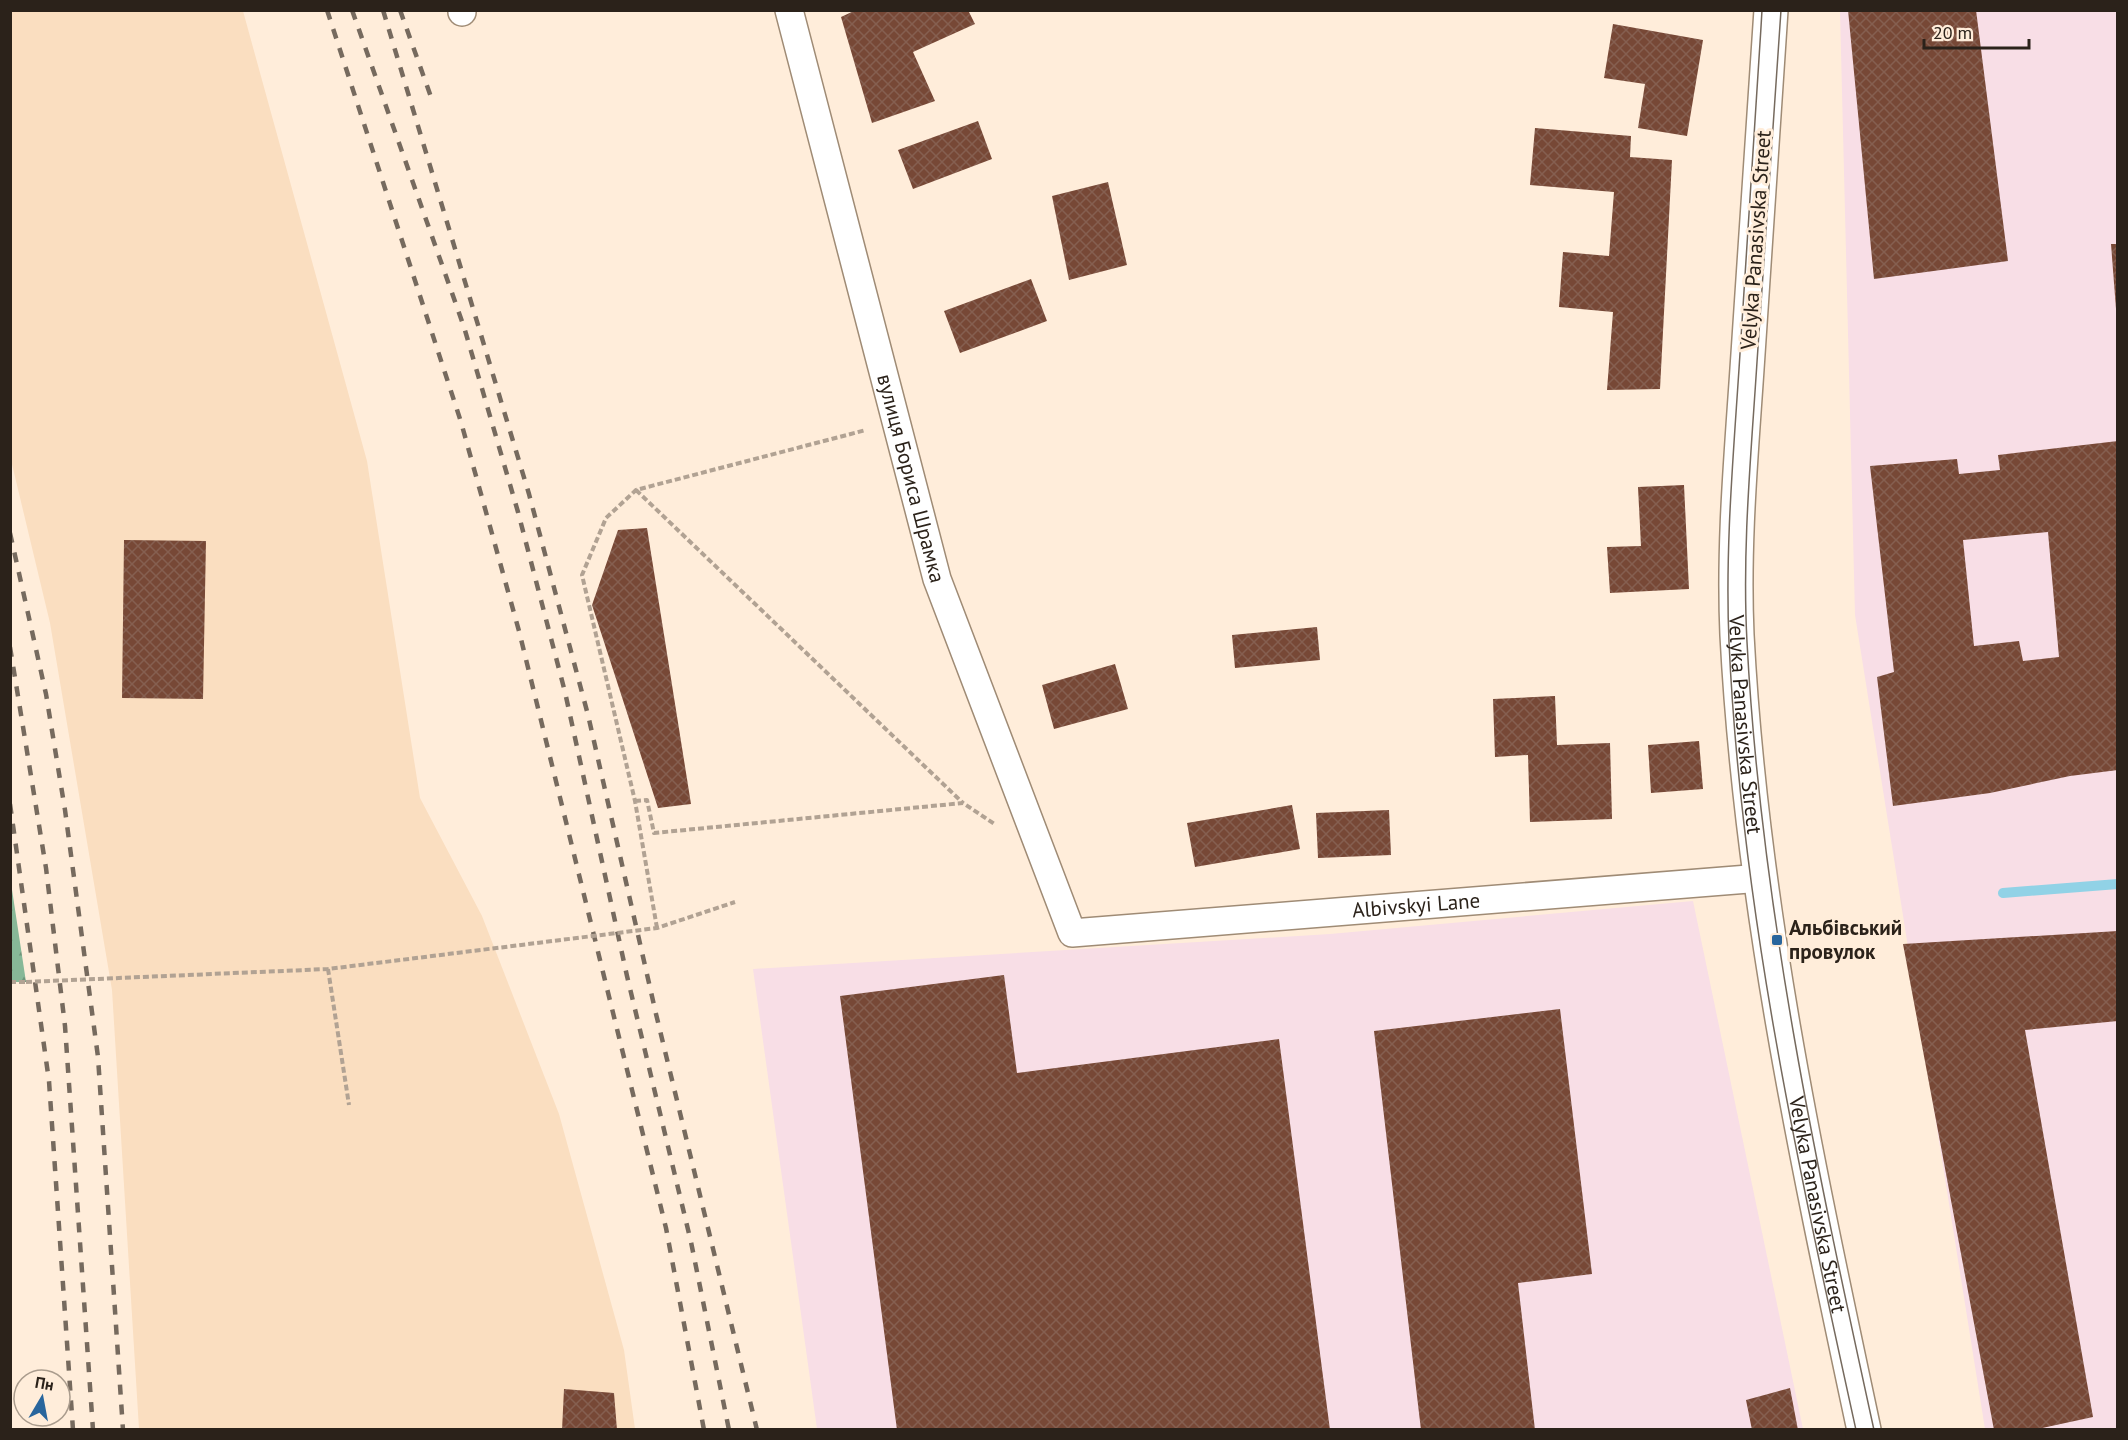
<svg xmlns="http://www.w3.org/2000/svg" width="2128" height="1440" viewBox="0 0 2128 1440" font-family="'PT Sans',sans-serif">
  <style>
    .built { fill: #fadec0 }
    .industrial { fill: #f8dee6 }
    .forest { fill: url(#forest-firs) }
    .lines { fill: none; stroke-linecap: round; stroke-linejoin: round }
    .stream { stroke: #91d2e6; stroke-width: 10 }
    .building { fill: url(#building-cross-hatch); fill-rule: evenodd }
    .minor-casing { stroke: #9f8b75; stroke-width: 30 }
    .tertiary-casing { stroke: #9f8b75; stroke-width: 36 }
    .path { stroke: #b1a293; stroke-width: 4; stroke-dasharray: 6 3; stroke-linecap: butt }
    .minor { stroke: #fff; stroke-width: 27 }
    .tertiary { stroke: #fff; stroke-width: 33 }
    .tram { stroke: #766a5e; stroke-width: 1.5 }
    .rail { stroke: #766a5e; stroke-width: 4.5; stroke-dasharray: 10 10; stroke-linecap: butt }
    .path-bridge { stroke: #b1a293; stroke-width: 4; stroke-dasharray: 6 3; stroke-linecap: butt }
    .poi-dot { fill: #29669d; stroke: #ffedda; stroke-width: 2 }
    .labels { text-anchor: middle; stroke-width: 6; stroke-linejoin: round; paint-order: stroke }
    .street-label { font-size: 21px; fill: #2b221a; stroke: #ffedda }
    .poi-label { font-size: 21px; font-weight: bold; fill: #2b221a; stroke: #ffedda; text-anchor: start }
  </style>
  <defs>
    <pattern id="forest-firs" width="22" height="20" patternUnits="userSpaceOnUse" patternTransform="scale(1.5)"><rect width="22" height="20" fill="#87b897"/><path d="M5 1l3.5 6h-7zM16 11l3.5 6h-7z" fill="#6f957a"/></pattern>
    <pattern id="building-cross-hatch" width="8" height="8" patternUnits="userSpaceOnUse" patternTransform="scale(1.5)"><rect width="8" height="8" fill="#774836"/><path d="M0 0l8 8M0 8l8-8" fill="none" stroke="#855f50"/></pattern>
  </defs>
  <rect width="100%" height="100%" fill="#ffedda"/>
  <path class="built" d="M10,11h233l124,450 53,337 62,118 77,198 65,236 11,79h-496l-27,-439 -62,-367 -39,-163z"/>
  <path class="industrial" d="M1840,11h277v1418h-132l-130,-814z
    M1693,901l110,528h-986l-64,-460 577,-35z"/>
  <path class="forest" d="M11,883l15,99h-15z"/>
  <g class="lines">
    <path class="stream" d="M2003,893l115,-9"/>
  </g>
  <path class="building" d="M856,10h112l7,14 -62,28 22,49 -63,22 -31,-106z
    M1848,10h128l32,251 -134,18z
    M1613,24l90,16 -16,96 -49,-8 7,-44 -41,-6z
    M978,121l14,38 -79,30 -15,-39z
    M1535,128l96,8 -1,21 42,3 -12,229 -53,1 6,-78 -54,-5 4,-55 46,4 5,-64 -84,-7z
    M1108,182l19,83 -58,15 -17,-84z
    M2111,244h7v65h-2z
    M1031,279l16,42 -87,32 -16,-42z
    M2118,441v329l-48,6 -80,17 -97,13 -16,-129 17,-5 -24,-206 87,-7 2,15 41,-4 -2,-15zM2048,532l11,125 -36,4 -4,-20 -45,5 -11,-106z
    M1684,485l5,104 -79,4 -3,-46 34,-1 -3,-59z
    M647,528l44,276 -33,4 -66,-203 26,-75z
    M124,540l82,1 -3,158 -81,-1z
    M1317,627l3,33 -85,8 -3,-33z
    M1115,664l13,45 -74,20 -12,-44z
    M1555,696l2,49 53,-2 2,76 -82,3 -2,-67 -33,2 -2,-58z
    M1699,741l4,48 -52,4 -3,-48z
    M1292,805l8,44 -105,18 -8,-44z
    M1389,810l2,45 -73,3 -2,-45z
    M2118,931v90l-93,9 68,387 -60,13h-39l-91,-486z
    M1004,975l13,98 262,-34 51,391h-433l-57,-434z
    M1560,1009l32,265 -74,9 17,147h-114l-47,-399z
    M1790,1388l8,42h-46l-6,-30z
    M564,1389l50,4 3,37h-55z"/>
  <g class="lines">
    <defs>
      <g id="minor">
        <path d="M462,10v2"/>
        <path id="s1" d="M789,10l148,569 135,354 689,-55"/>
      </g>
      <g id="tertiary">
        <path id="s2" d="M1771,10c-8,120 -16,240 -24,359 -6,89 -14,177 -10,266 14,269 71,532 127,795"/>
      </g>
    </defs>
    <use href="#minor" class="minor-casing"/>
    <use href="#tertiary" class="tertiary-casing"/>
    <path class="path" d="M636,490l327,313
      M635,801l12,-1 7,33 309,-30 33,22
      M657,928l-22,-127 -53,-226 24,-57 30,-28 230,-60
      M328,969l21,136
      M10,982h16"/>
    <use href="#minor" class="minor"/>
    <use href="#tertiary" class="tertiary"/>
    <path class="tram" d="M1762,10c-7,120 -15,240 -23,359 -6,91 -14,182 -10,273 12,267 70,528 127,788
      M1781,10c-8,118 -16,235 -24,352 -6,94 -15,187 -10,280 14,267 70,527 127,788"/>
    <path class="rail" d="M327,10l134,412 58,209 147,597 38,202
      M352,10l112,317 54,185 47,180 62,284 64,266 38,188
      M383,10l146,484 59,221 68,299 101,416
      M400,10l31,87
      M10,533l36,161 19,116 33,247 25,373
      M10,647l36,221 19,158 28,404
      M10,804l39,277 24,349"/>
    <path class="path-bridge" d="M26,982l302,-13 329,-41 78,-26"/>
  </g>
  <rect class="poi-dot" x="1771" y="934" width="12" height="12" rx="3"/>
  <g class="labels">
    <g class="street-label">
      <text transform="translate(1756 240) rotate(-86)" y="7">Velyka Panasivska Street</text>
      <text dy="7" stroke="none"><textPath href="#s1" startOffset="484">вулиця Бориса Шрамка</textPath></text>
      <text dy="7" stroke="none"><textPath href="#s2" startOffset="716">Velyka Panasivska Street</textPath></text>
      <text dy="7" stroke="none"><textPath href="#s1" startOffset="1312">Albivskyi Lane</textPath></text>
      <text dy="7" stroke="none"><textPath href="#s2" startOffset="1202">Velyka Panasivska Street</textPath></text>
    </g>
    <g class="poi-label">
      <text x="1789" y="935">Альбівський<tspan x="1789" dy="24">провулок</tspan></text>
    </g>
  </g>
  <rect width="2128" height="1440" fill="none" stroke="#2b221a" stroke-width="24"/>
  <g transform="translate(42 1398) rotate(10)"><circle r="28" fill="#ffedda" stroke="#aa9c8d" stroke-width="1.5"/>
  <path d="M0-4.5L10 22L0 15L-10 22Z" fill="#29669d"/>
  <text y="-9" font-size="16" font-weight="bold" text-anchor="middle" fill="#2b221a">Пн</text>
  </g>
  <path d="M1924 39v9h105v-9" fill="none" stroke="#2b221a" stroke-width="3"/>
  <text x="1933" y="39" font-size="18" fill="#2b221a" stroke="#ffedda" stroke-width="4.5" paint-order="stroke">20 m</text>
</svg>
